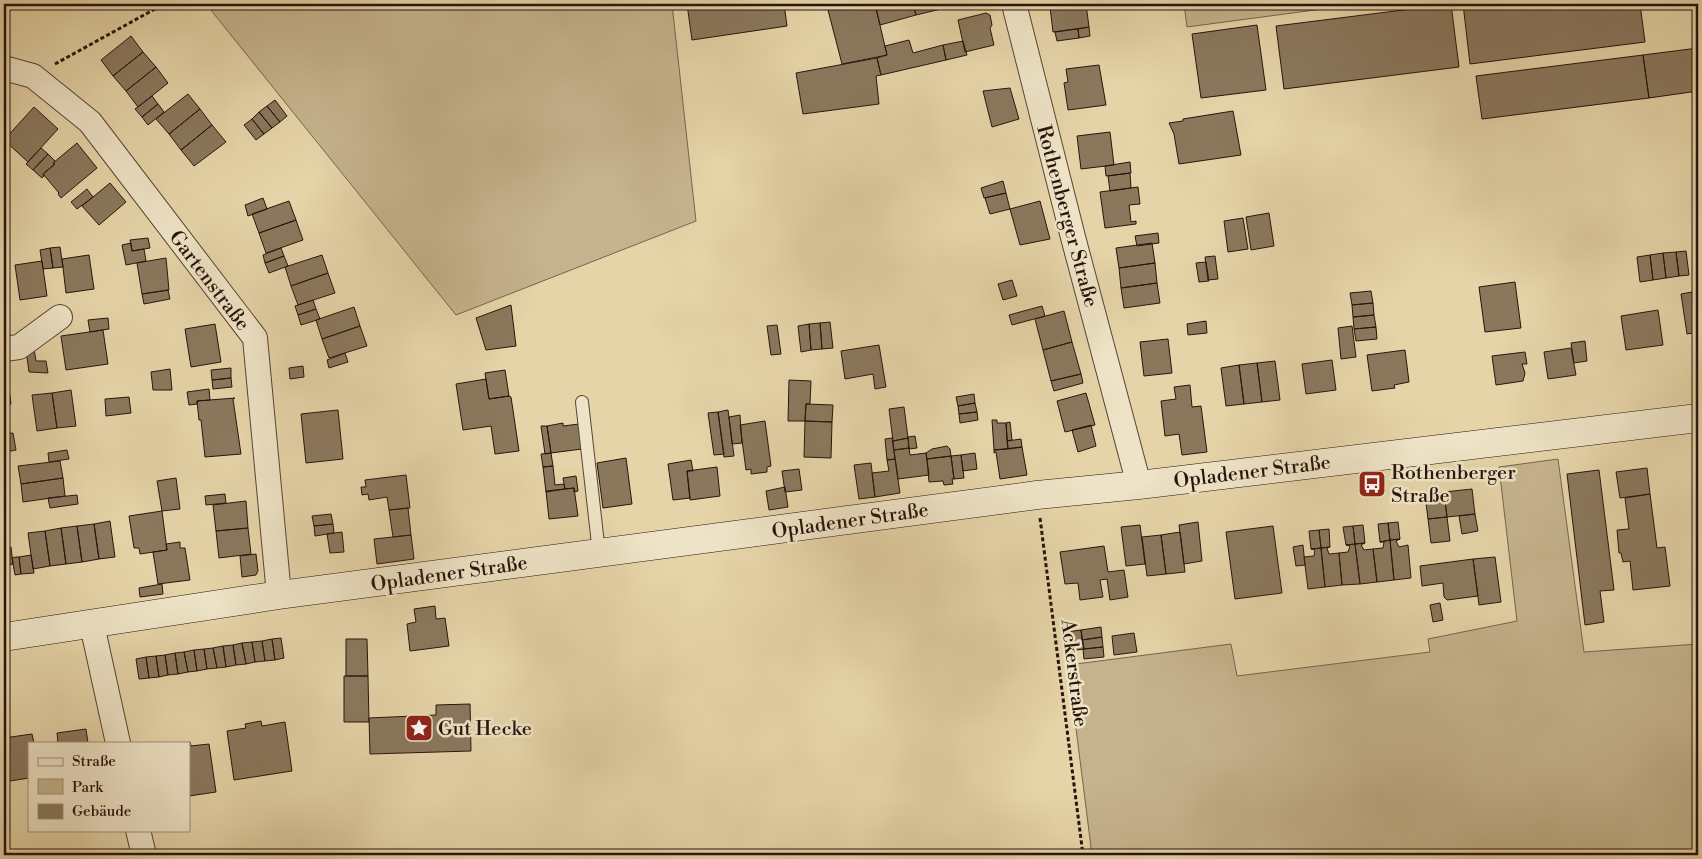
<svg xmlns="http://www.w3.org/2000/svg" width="1702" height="859" viewBox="0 0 1702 859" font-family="'Libre Bodoni',serif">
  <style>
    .green { fill: #c5b38d; stroke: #76644c }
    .building { fill: #8a785d; stroke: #28140c }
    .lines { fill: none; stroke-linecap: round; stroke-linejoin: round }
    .service-casing { stroke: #574433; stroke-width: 14 }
    .minor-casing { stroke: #574433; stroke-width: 26 }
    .secondary-casing { stroke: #28140c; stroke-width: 29 }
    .path { stroke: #28140c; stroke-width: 3; stroke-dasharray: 4 2.5; stroke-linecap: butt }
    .service { stroke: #eee3c6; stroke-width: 12 }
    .minor { stroke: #eee3c6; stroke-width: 24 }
    .secondary { stroke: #eee3c6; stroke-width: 28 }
    .labels { text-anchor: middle; stroke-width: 5; stroke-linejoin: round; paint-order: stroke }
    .street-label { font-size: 20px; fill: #28140c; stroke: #eee3c6 }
    .poi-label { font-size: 20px; fill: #28140c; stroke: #eee3c6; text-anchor: start }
  </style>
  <rect width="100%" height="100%" fill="#e5d4a8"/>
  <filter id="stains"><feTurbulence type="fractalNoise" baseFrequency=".004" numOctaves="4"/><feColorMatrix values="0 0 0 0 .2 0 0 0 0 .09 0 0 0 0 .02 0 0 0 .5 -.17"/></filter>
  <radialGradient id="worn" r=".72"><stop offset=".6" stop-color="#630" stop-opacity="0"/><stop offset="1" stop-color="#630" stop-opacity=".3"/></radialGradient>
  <path class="green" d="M206,4h466l24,217 -240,94z
    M1184,4h176l-173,23z
    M1558,459l26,193 114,-8v211h-606l-24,-190 163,-21 6,32 193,-24 -2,-13 89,-18 -18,-154z"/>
  <path class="building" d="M687,4h97l3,22 -95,14z
    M853,4h22l12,51 -45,9 -14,-54z
    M875,4h38l3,11 -36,10z
    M913,4h41v2l-38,9z
    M1072,4h14l3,23 -36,5 -3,-25z
    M1451,4l8,63 -175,22 -8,-63z
    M1463,4h177l5,38 -175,22z
    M986,13l4,2 2,10 -2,3 4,17 -29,7 -7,-32z
    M1257,25l9,65 -65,8 -9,-64z
    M1089,27l1,9 -11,2 -1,-9z
    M1078,29l1,9 -22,3 -2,-9z
    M131,36l12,16 -30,24 -12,-16z
    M909,40l4,13 30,-8 3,15 -65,15 -4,-17 10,-3 -2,-9z
    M963,41l4,14 -21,5 -3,-15z
    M1698,48v43l-49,7 -6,-43z
    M143,52l13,15 -30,24 -13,-15z
    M1643,55l6,43 -167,21 -6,-43z
    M877,58l4,17 -5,1 3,28 -76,10 -7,-41z
    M1099,65l7,40 -38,5 -4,-27 4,-1 -2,-13z
    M156,67l12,16 -30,24 -12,-16z
    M1010,88l9,31 -27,8 -9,-36z
    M188,94l12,15 -31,25 -13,-15z
    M152,96l6,8 -16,13 -7,-8z
    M275,100l12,16 -7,6 -13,-16z
    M158,104l6,8 -16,13 -6,-8z
    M267,106l13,16 -8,6 -13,-16z
    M34,107l24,22 -30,33 -24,-22z
    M200,109l12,16 -31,25 -12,-16z
    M1233,111l8,44 -62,9 -5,-30 -5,-11 14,-2v-2z
    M259,112l13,16 -8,6 -12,-15z
    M252,119l12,15 -8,6 -12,-15z
    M212,125l14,17 -32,24 -13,-16z
    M1110,132l4,33 -33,4 -4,-33z
    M77,143l20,25 -36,30 -3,-4 1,-1 -16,-19 12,-10 -2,-1z
    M41,148l7,6 -15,16 -7,-6z
    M48,154l7,7 -2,2 2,1 -12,10 1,2 -2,2 -9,-8z
    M1130,162l1,11 -25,3 -1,-10z
    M1130,173l1,15 -21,3 -2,-15z
    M1003,181l3,12 -22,5 -3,-10z
    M110,183l16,19 -27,23 -17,-19z
    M1138,187l2,17 -11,1 2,17 5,-1v3l-31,4 -5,-36z
    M87,189l6,8 -16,12 -6,-7z
    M1006,193l4,16 -20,5 -5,-16z
    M263,198l4,11 -19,7 -3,-11z
    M289,201l7,19 -37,13 -7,-19z
    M1040,201l10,38 -30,6 -10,-36z
    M1269,213l5,33 -23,4 -5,-33z
    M1243,218l5,31 -20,3 -4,-31z
    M296,220l7,20 -37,13 -7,-20z
    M1158,233l1,10 -22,3 -2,-10z
    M148,238l2,10 -18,3 -2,-11z
    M131,243l1,8 12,-2 2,12 -20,4 -4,-20z
    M1152,243l3,20 -36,5 -3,-20z
    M60,247l3,20 -10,1 -3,-20z
    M50,248l3,20 -10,1 -3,-19z
    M281,248l3,8 -19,7 -2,-8z
    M1686,251l3,24 -10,1 -3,-24z
    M1676,252l3,24 -13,2 -3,-25z
    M1663,253l3,25 -13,2 -3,-25z
    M89,255l5,34 -28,4 -4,-34z
    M322,255l6,18 -37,13 -6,-19z
    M1650,255l3,25 -13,2 -3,-25z
    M284,256l4,10 -19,7 -4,-10z
    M1215,256l3,23 -10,1 -3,-23z
    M166,258l3,32 -27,4 -5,-31z
    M42,261l5,35 -27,4 -5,-35z
    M1206,262l3,19 -10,1 -3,-19z
    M1155,263l2,20 -36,5 -2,-20z
    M328,273l7,20 -37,12 -7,-19z
    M1012,280l5,16 -14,4 -5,-16z
    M1515,282l6,46 -36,4 -6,-45z
    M1157,283l3,20 -36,5 -3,-20z
    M168,290l2,9 -26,5 -2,-10z
    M1371,291l2,12 -21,2 -2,-12z
    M1692,292l1,7h5v33l-11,2 -6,-40z
    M313,300l3,9 -18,6 -3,-9z
    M1373,303l1,12 -21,2 -1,-12z
    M511,305l5,41 -30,4 -10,-32z
    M1042,306l3,10 -33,9 -3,-10z
    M354,307l6,19 -38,13 -6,-19z
    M316,309l4,10 -19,6 -3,-10z
    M1658,310l5,35 -37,5 -5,-34z
    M1064,311l8,31 -29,8 -8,-31z
    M1374,315l2,12 -22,2 -1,-12z
    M108,318l1,11 -19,3 -2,-12z
    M1206,321l1,12 -19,2 -1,-11z
    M830,322l3,26 -11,1 -2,-26z
    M820,323l2,26 -11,1 -2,-26z
    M215,324l6,38 -30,5 -6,-38z
    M809,324l2,26 -10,2 -3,-26z
    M777,325l4,29 -10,1 -4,-29z
    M360,326l7,20 -38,12 -7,-19z
    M1352,326l4,31 -15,2 -3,-31z
    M1376,327l1,12 -21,2 -2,-12z
    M103,330l5,34 -42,6 -5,-34z
    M1168,339l4,34 -28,3 -4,-34z
    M1585,341l2,20 -13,2 -3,-20z
    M1072,342l9,32 -30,7 -8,-31z
    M879,345l7,42 -11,2 -2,-15 -28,5 -4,-28z
    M1571,348l5,27 -28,4 -4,-27z
    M34,349l2,12h10l2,12 -19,-1 -3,-22z
    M1405,350l4,32 -15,3 1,3 -23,3 -5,-36z
    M1525,352l2,12h-5l3,9 -2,8 -27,4 -4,-29z
    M345,353l3,9 -19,6 -2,-8z
    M1332,360l4,30 -30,4 -4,-30z
    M1275,361l5,39 -18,2 -5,-39z
    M1257,363l5,39 -18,2 -5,-39z
    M1239,365l5,39 -18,2 -5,-38z
    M303,366l1,11 -14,2 -1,-11z
    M4,367h2l5,37 -7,1z
    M231,368v10l-19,2 -1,-10z
    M170,369l2,21h-19l-2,-18z
    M505,370l4,26 -20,3 -4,-26z
    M1081,374l2,9 -29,8 -3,-10z
    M231,378l1,9 -19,2 -1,-9z
    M486,379l3,20 20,-3 2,1 8,54 -24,3 -4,-28 -28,4 -7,-46z
    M789,380l22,1 -1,23h-4l-1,17h-17z
    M1190,385l2,22 9,-1 6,46 -25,3 -3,-21 -14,2 -4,-35 15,-2 -2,-12z
    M209,389l1,11 -13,1v3l-8,1 -2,-13z
    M71,390l5,36 -19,2 -5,-35z
    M52,393l5,35 -20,3 -5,-36z
    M1086,393l9,32 -30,7 -8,-31z
    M974,394l1,9 -17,3 -2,-9z
    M129,397l2,16 -25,3 -1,-17z
    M235,398l-2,1 8,55 -36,3 -4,-37h-2l-2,-19z
    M975,403l2,9 -18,2 -1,-8z
    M806,404l27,1 -1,17 -27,-1z
    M904,407l4,31 -15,3 -4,-32z
    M338,410l5,49 -37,4 -5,-49z
    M728,410l6,46 -10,1 -6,-45z
    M718,412l6,42 -10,1 -6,-42z
    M977,412l1,8 -18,3 -1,-9z
    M740,415l2,28 -10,1 -3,-27z
    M992,420h5v3h9l2,26 -14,1z
    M765,421l6,45 -4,1v5l-16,2v-5l-5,1 -6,-45z
    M805,421l27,1 -1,36 -27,-1z
    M1010,422l2,18 -5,1 -1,-18z
    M563,423v3l16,-2 3,25 -31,4 -4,-27z
    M1091,425l5,21 -18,6 -6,-22z
    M541,426h6l4,27 -6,1z
    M13,433l3,17 -10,2 -2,-18z
    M915,436l2,12 -8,1 -1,-12z
    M892,438l3,21 -8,1 -2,-21z
    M908,438l1,10 -15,2 -1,-9z
    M1021,439l1,8 -14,2 -1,-8z
    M947,446l3,3 1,7 -24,3 -1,-6 6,-4z
    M1022,447l5,28 -27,4 -4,-27 -2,1v-3z
    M909,448l1,7 16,-2 3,22 -31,4 -4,-29z
    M67,450l2,9 -20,3 -1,-9z
    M551,453l2,13 -10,1 -2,-13z
    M975,453l2,16 -14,2 -2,-16z
    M961,455l3,23 -10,1 -3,-23z
    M951,456l3,23h-2l1,5 -9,1 -1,-4 -14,1 -2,-23z
    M626,458l6,46 -29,4 -6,-45z
    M895,459l5,34 -25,4 -3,-24 17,-2 -2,-11z
    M691,460l2,11h-6l3,27 -17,2 -5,-36z
    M60,461l3,17 -42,6 -3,-18z
    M871,463l4,34 -16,2 -5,-34z
    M553,466l2,19 9,-1 1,5 -19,3 -3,-25z
    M717,467l3,29 -30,4 -3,-29z
    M1647,468l3,26 -30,4 -4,-26z
    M799,469l3,21 -17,2 -3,-21z
    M1599,470l15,120 -14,1 4,31 -19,3 -18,-151z
    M406,475l4,33 -21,2 -2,-13 -18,3 -1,-6 -6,1 -1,-8h5l-1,-7z
    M576,476l2,15 -4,1v-4l-9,1 -2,-11z
    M63,478l2,18 -42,6 -2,-18z
    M176,478l4,31 -18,2 -5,-30z
    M785,487l3,20 -19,3 -3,-19z
    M574,488l4,28 -29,3 -3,-28z
    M1472,489l3,25 -28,3 -3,-25z
    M1444,492l3,25 -19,2 -3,-24z
    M225,494l1,9 -20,2 -1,-9z
    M1650,494l7,54 8,-1 5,39 -37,4 -3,-29 -7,1 -2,-9h-2l-2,-23 12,-1 -4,-31z
    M77,495l1,9 -28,4 -2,-10z
    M246,501l2,27 -32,3 -3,-26z
    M408,508l3,27 -18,2 -4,-27z
    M162,511l5,39 -27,4 -1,-6h-5l-5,-32z
    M331,514l2,10 -19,2 -2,-10z
    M1475,514l3,17 -16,3 -3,-18z
    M1447,517l3,24 -19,2 -3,-24z
    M110,521l5,36 -16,2 -5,-35z
    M1198,522l4,39 -18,3 -5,-39z
    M1398,522l2,17 -10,1 -2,-17z
    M1388,523l2,17 -10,2 -2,-18z
    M94,524l5,35 -17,3 -5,-36z
    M333,524l1,9 -19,3 -1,-10z
    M1140,525l5,39 -19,2 -5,-39z
    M1363,525l2,18 -10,1 -2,-18z
    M77,526l5,36 -16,2 -5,-36z
    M1273,526l9,67 -47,6 -9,-67z
    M1353,526l2,18 -9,1 -3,-18z
    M61,528l5,36 -16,2 -5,-35z
    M248,528l3,26 -32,4 -3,-27z
    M1329,529l1,18 -9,1 -2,-18z
    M1319,530l2,18 -10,1 -2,-18z
    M45,531l5,35 -17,3 -5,-36z
    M342,532l2,20 -14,1 -3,-19z
    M1180,532l5,40 -19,2 -5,-39z
    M411,535l3,24 -37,5 -3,-25z
    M1161,535l5,39 -19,2 -5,-39z
    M1400,539l-4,2 3,6 9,-2 3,33 -17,2 -4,-40z
    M1390,540l4,40 -17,2 -4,-33 10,-1 1,-6h-4z
    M180,542v6h5l5,32 -32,4 -5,-32 14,-2 -1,-6z
    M1365,543l-4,2 3,5 9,-1 4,33 -17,2 -5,-40z
    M1355,544l5,40 -18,1 -3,-32 9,-1 2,-6 -4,-1z
    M1303,545l2,20 -9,1 -3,-19z
    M1104,546l4,26 16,-2 4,27 -18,3 -3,-21 -7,1 3,17 -23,3 -2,-17 -13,1 -5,-32z
    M11,547l2,17 -9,2v-18z
    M1330,547l-3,1 2,6 10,-1 3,32 -17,2 -4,-39z
    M1321,548l4,39 -17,2 -4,-32 10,-1 1,-6 -4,-1z
    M256,554l2,17 -2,4 -14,2 -2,-21z
    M31,555l3,18 -13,1 -2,-17z
    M16,557h3l2,17 -6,1 -3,-17z
    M1495,557l6,45 -22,3 -6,-46z
    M1473,559l5,37 -31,4 -3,-3 -1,-14 -21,3 -2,-20z
    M162,584l1,10 -23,3 -1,-9z
    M1440,603l3,17 -10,2 -3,-17z
    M435,606l1,13 9,-1 4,28 -39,5 -3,-27 9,-2 -2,-13z
    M1101,627l1,10 -20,3 -1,-10z
    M1081,630l3,19 -15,2 -3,-19z
    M1134,633l3,19 -23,3 -2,-19z
    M1102,637l1,10 -19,2 -2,-9z
    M281,638l3,20 -9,2 -3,-21z
    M272,639l3,21 -10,1 -3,-20z
    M346,639h21l1,37h-22z
    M262,641l3,20 -10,1 -3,-20z
    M252,642l3,20 -9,2 -4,-21z
    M242,643l4,21 -10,1 -3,-20z
    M233,645l3,20 -10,2 -3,-21z
    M223,646l3,21 -9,1 -4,-20z
    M1103,647l1,10 -20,2 -1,-10z
    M213,648l4,20 -10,1 -3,-20z
    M204,649l3,20 -10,2 -3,-21z
    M194,650l3,21 -9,1 -4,-20z
    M184,652l4,20 -10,2 -3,-21z
    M175,653l3,21 -10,1 -3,-20z
    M165,655l3,20 -9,2 -3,-21z
    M156,656l3,21 -10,1 -3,-21z
    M146,657l3,21 -10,1 -3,-20z
    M344,676h24l1,46h-25z
    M470,704l1,47 -101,3 -1,-36 67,-3v-10z
    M261,721l1,5 23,-4 7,49 -58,9 -7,-49 19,-3 -1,-4z
    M86,729l2,14h-30l-1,-10z
    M32,734l2,9h-5v35l-25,4v-44z
    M190,742l1,4 18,-2 7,48 -27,4v-53h-4z
    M1308,850l1,5h-34z"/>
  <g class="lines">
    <defs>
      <path id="service" d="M582,402l17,151"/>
      <path id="minor" d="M1014,4l60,237 65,244
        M4,68l29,8 57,46 165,216 24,257
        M4,349l15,-2 41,-30
        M92,625l26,118
        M138,830l6,25"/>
      <path id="secondary" d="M4,637l275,-42 758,-100 102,-10 559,-67"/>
    </defs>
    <use href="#service" class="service-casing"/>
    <use href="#minor" class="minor-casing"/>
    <use href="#secondary" class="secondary-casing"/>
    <path class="path" d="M55,64l109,-60
      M1040,518l43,337"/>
    <use href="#service" class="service"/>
    <use href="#minor" class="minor"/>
    <use href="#secondary" class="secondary"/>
  </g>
  <defs>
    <symbol id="bus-square" viewBox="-11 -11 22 22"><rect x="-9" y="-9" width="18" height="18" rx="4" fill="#8f2418" stroke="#eee3c6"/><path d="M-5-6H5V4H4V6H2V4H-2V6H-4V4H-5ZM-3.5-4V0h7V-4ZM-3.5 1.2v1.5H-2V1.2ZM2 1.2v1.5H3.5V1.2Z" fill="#fff"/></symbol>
    <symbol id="sight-square" viewBox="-11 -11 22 22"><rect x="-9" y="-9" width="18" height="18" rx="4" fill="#8f2418" stroke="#eee3c6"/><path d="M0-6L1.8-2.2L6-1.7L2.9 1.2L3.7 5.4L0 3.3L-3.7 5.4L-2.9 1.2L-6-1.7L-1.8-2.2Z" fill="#fff"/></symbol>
  </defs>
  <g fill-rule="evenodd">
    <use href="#bus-square" x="1356" y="468" width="32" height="32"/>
    <use href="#sight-square" x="403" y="712" width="32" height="32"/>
  </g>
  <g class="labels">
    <g class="street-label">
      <text transform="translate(1068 216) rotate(75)" y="7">Rothenberger Straße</text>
      <text transform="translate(210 280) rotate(53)" y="7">Gartenstraße</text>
      <text transform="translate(1252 471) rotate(-7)" y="7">Opladener Straße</text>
      <text transform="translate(850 520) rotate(-8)" y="7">Opladener Straße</text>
      <text transform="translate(449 573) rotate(-8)" y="7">Opladener Straße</text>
      <text transform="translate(1075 673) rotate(83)" y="7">Ackerstraße</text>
    </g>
    <g class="poi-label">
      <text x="1391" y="479">Rothenberger<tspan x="1391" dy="23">Straße</tspan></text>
      <text x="438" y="735">Gut Hecke</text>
    </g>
  </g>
  <rect width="1702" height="859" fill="none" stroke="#e5d4a8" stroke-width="20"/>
  <rect x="5" y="5" width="1692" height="849" fill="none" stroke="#28140c" stroke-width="2.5"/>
  <rect x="10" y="10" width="1682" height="839" fill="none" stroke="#28140c"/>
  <rect x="28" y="742" width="162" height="90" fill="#eee3c6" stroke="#9f907c"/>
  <rect x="38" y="758" width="25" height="8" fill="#eee3c6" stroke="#9f907c"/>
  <text x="72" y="766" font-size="15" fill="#28140c">Straße</text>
  <rect x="38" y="779" width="25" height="15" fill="#c5b38d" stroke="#9f907c"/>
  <text x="72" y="792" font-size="15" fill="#28140c">Park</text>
  <rect x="38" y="804" width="25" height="15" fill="#8a785d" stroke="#9f907c"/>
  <text x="72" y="816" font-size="15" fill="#28140c">Gebäude</text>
  <rect width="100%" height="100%" filter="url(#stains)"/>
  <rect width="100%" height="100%" fill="url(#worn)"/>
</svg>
